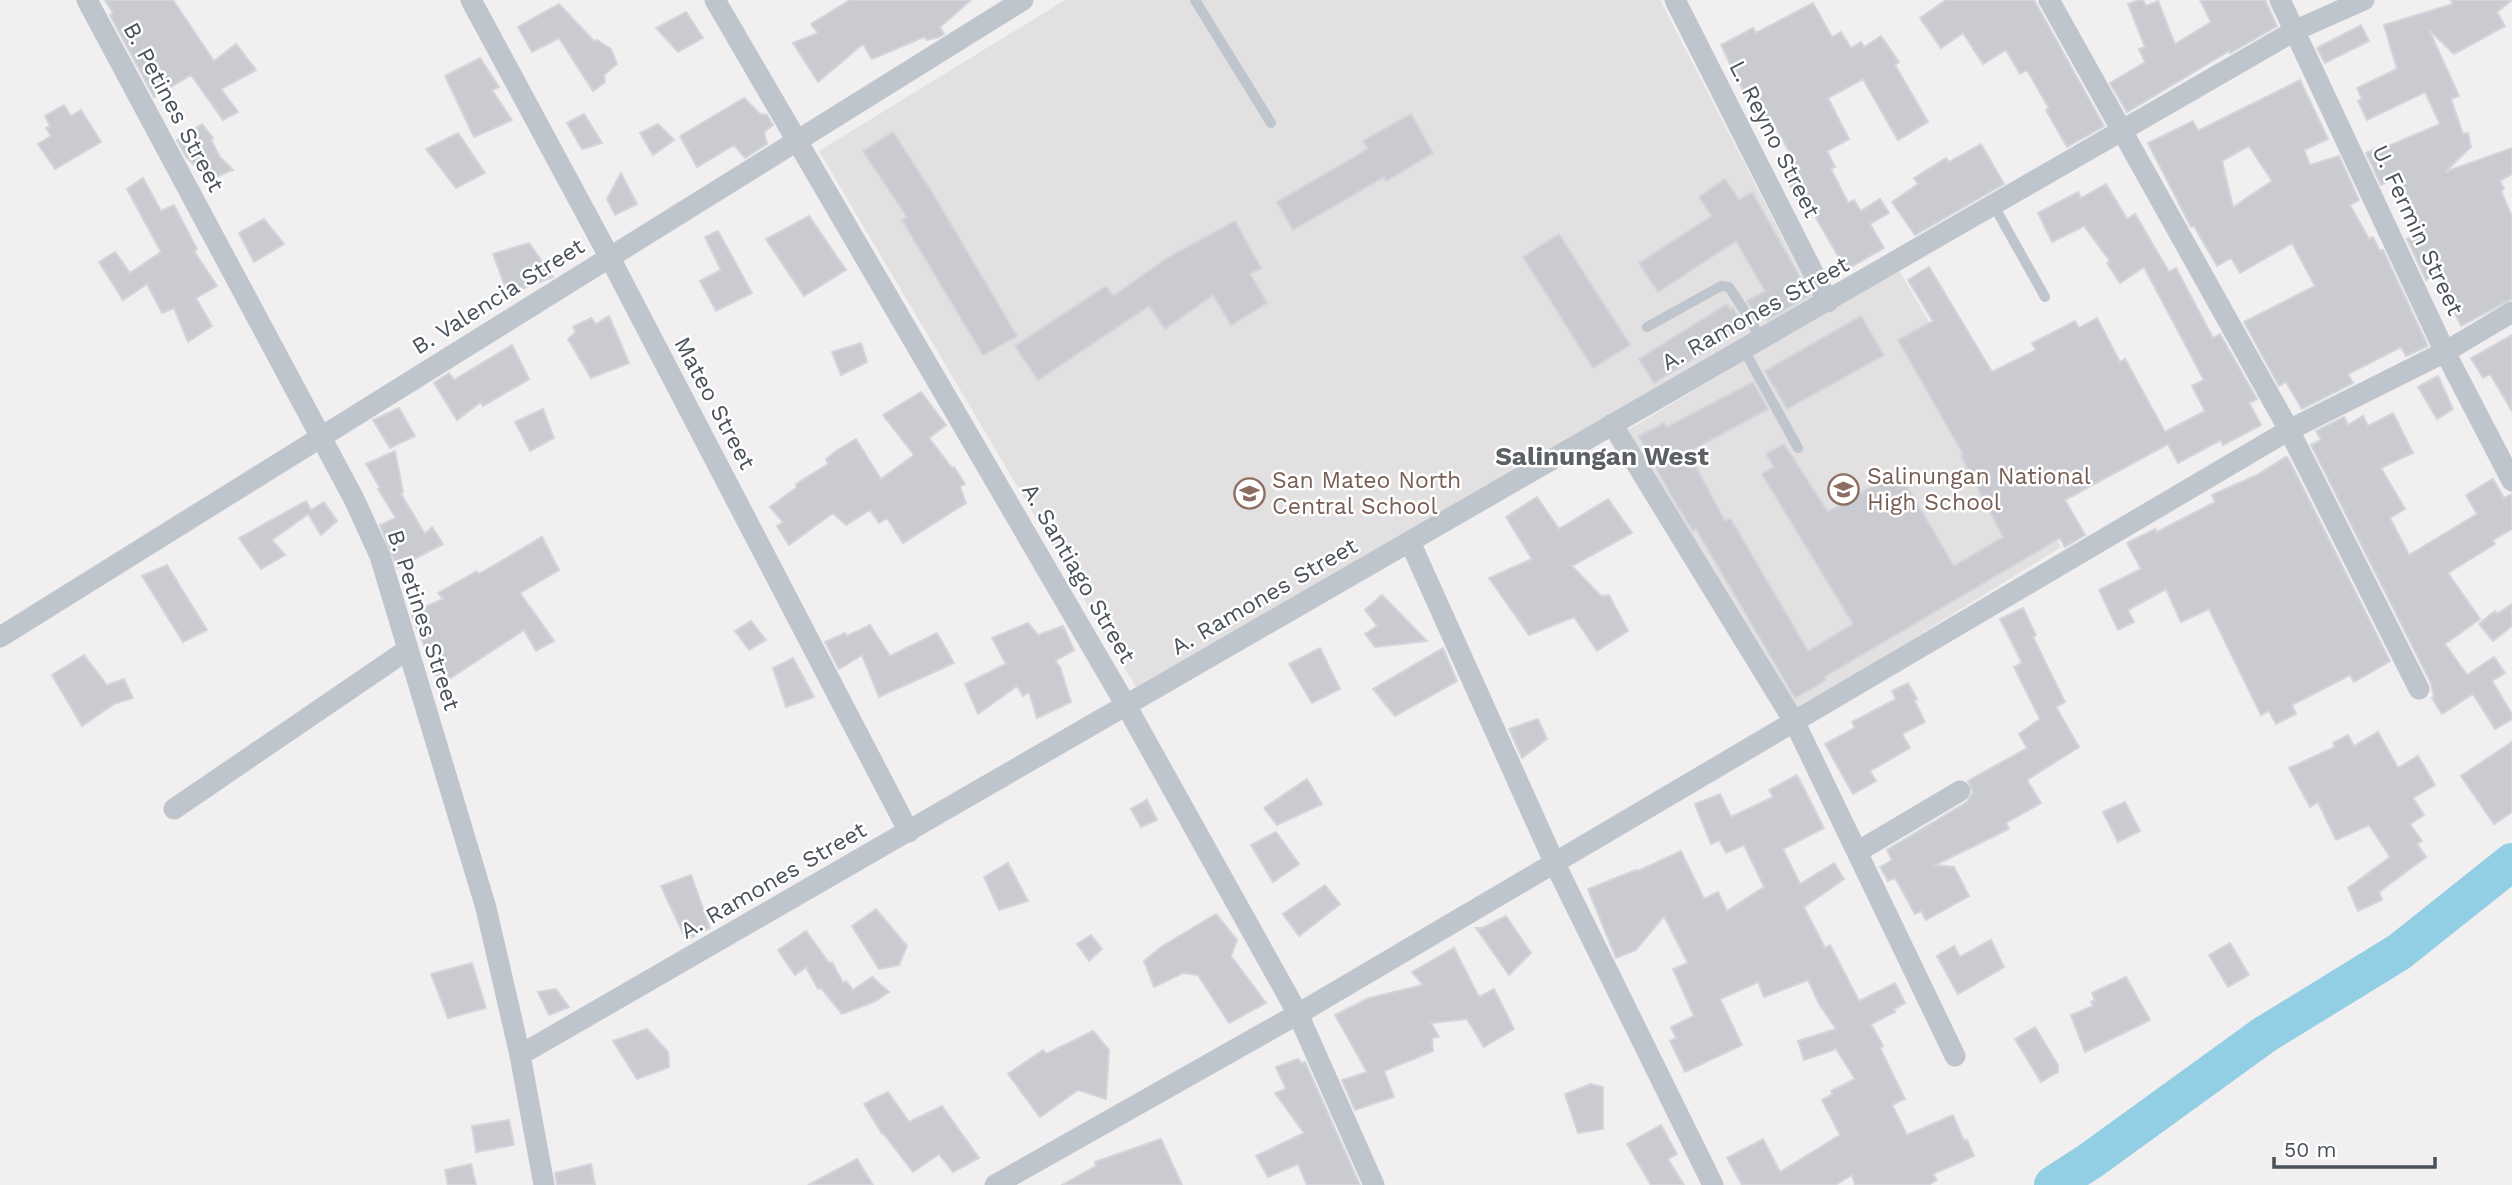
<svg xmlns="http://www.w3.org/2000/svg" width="2512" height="1185" viewBox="0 0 2512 1185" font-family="'Work Sans',sans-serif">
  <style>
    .education { fill: #e2e0e0 }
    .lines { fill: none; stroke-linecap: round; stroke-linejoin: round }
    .river { stroke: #92cee4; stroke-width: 38 }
    .building { fill: #c9cbd1; stroke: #d3d5da; stroke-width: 2; fill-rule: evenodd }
    .lane { stroke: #bfc5cd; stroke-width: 10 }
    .street { stroke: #bfc5cd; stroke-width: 21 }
    .labels { text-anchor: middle; stroke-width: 5; stroke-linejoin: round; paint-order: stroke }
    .street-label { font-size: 23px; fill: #49515b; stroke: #fff }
    .education-label { font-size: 23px; fill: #785e54; stroke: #fff; text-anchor: start }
    .quarter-label { font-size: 26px; font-weight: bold; fill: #5c5f63; stroke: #fff }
  </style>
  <rect width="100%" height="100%" fill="#f1efef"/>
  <path class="education" d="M1065,0h595l155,300 -679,387 -317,-536z
    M1898,269l163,278 -265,164 -170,-280z"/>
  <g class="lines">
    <path class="river" d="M2053,1185l37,-24 174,-126 135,-83 113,-90"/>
  </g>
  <path class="building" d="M105,0h68l41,61 22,-17 20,26 -35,19 17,23 -15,8 -32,-45 -37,22 -44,-82 3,-2z
    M850,0h121l-31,27 4,7 -5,3 -12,3 -3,-3 -52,22 -9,-15 -45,38 -25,-39 25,-10 -7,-9z
    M1946,0h88l70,126 -37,21 -21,-37 3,-2 -22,-38 -7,4 -14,-24 -23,14 -20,-31 -22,15 -21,-30z
    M2139,0h4l3,6 12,-5 17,43 36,-22 -11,-22h65l12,26 -47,27 -1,-2 -102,61 -17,-29 35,-21 -6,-13 6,-2 -17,-43z
    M2451,0h61l-15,12 8,14 -51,28 -25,-24 30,66 -8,3 12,35 5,-1 3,14 -26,25 67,-24v26l-12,7 4,8 -3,2 11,26v82l-51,27 -24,-51 -11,5 -19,-41 8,-4 -5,-13 3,-1 -19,-42 -13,6 -15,-32 17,-8 1,3 56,-24 -15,-32 -58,28 -9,-19 4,-2 -5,-11 40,-19 -13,-44 69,-21z
    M1813,3l19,34 9,-5 10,16 10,-6 3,5 17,-11 18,26 -4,3 33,57 -30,18 -35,-61 -35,19 21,41 -22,12 8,16 -4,2 17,34 6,-3 7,11 19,-12 9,14 -19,11 14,24 -38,22 -39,-68 -7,3 -16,-31 11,-6 -5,-10 2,-1 -22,-40 -11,6 -38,-78 32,-17 3,5z
    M559,4l35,37 3,-1 14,9 6,15 -13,11 1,7 -12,9 -34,-53 -27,14 -14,-25z
    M686,12l17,26 -25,14 -22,-24z
    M2361,25l8,16 -44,22 -8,-15z
    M480,58l19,29 -7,3 20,30 -38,17 -29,-61z
    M2300,80l28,59 -24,11 6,15 29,-9 20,44 -9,5 19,34 4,-2 7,14 3,-1 45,96 -22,10 -5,-9 -53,27 5,9 -51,26 -16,-27 -7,4 -35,-64 71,-36 -23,-43 -52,30 -9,-15 -14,8 -23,-40 -3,1 -43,-84 45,-22 5,10zM2249,146l23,35 -39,26 -11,-46z
    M744,98l16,16 7,1 6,10 -9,7 3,12 -22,14 -11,-13 -37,22 -17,-31z
    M64,105l7,11 10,-6 20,32 -46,27 -17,-25 13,-8 -5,-8 4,-2 -5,-10z
    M584,114l18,29 -20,6 -15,-26z
    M1411,114l22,39 -47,28 -2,-4 -91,53 -16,-28 91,-53 -5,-8z
    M202,124l11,14 -2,2 9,17 13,13 -24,10 -23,-23 -9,-17z
    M658,124l16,16 -21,15 -13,-22z
    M893,132l37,57 87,147 -34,19 -81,-135 5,-3 -44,-66z
    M458,133l27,40 -29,15 -30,-39z
    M1981,144l23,40 -89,51 -23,-33 26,-18 -4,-6 32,-20 3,4z
    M621,173l16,31 -22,11 -8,-16z
    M143,178l18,33 13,-6 23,44 -3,2 23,35 -21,12 16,28 -24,16 -14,-34 -12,5 -15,-29 -24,16 -24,-38 16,-10 15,21 31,-21 -34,-63z
    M1725,179l14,21 13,-8 58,103 -42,25 -3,-6 -6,4 -12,-17 18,-10 -29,-50 -78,51 -19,-29 73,-47 -13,-19z
    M2106,184l21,35 8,-5 34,58 7,-4 37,70 7,-4 37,65 -8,4 12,22 -38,20 -2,-5 -43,23 -10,-19 -103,56 20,35 -20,12 -5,-9 -236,139 2,3 -31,18 -99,-169 -3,2 -20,-32 -34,-63 25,-13 3,4 86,-45 15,27 -80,43 37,69 5,-3 78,133 45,-27 -91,-150 12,-7 -8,-13 18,-10 44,68 70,-41 56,95 49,-29 -42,-81 2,-2 -65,-114 35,-19 -25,-41 21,-13 63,105 44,-22 -4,-7 43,-22 4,7 18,-10 23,44 5,-3 40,73 40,-21 -13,-25 12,-6 -60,-113 -24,16 -13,-20 3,-2 -26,-35 -32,16 -14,-29 40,-21 3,6z
    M809,216l37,54 -42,26 -38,-57z
    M264,219l20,25 -30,18 -15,-29z
    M1235,221l26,47 -11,6 17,29 -36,22 -18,-30 -48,34 -16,-23 -111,74 -23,-34 91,-60 7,10 56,-39z
    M718,231l34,62 -36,18 -16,-30 21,-11 -16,-33z
    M1559,234l71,111 -37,23 -70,-111z
    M529,243l24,34 -45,17 -15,-40z
    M1727,304l4,6 2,-2 12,19 -91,56 -15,-24z
    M609,316l20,47 -38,15 -23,-39 8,-7 -3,-5 18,-9 5,6z
    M1861,316l23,39 -97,54 -22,-38z
    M2512,335v76l-22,-37 -7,4 -12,-20z
    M861,343l6,19 -26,13 -9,-23z
    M512,345l17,34 -46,27 -2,-4 -24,18 -23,-37 15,-10 5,7z
    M2438,376l15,33 -16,10 -19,-32z
    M921,392l25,33 -17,13 23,30 2,-1 11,17 -5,3 6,16 -63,40 -16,-25 -8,5 -9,-13 -24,15 -13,-12 -44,32 -12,-19 6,-4 -13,-15 26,-19v-4l32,-20 -2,-5 10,-8 20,-12 25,40 33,-24 -31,-40z
    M399,408l16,28 -25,12 -17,-28z
    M543,409l11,29 -24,13 -15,-29z
    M2393,413l20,40 -32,15 24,41 -15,9 19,37 68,-41 -11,-19 27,-16 11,19 8,-4v35l-19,11 2,4 -47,29 32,46 -35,25 22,31 27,-18 11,16 -13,8 20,33v5l-17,10 -22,-35 -31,20 -10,-16 2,-1 -3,-14 -120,-238 10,-5 -5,-9 28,-14 4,8 15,-9 5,10z
    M395,451l8,41 -2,2 24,40 7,-7 11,17 -46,24 -17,-43 16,-7 -18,-29 2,-1 -14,-24z
    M2286,457l2,1 102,203 -36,21 -4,-7 -58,30 4,9 -20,10 -7,-13 -8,4 -52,-106 -28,13 -15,-33 -38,21 6,12 -16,8 -19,-40 42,-21 -14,-26 28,-14 2,3 58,-30 -3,-7 45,-20z
    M1537,497l22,32 49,-30 24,34 -60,33 29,30 8,-1 19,36 -31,20 -23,-34 -45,18 -40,-57 43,-19 -26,-42z
    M306,501l5,9 13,-8 13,19 -16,14 -13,-21 -36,26 13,15 -24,14 -22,-31z
    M542,537l17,33 -39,23 34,48 -18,10 -12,-21 -84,55 -29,-72 32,-14 -5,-6 39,-22 2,3z
    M167,565l40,65 -24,12 -41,-66z
    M1382,595l45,46 -52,6 -10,-13 12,-8 -12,-16z
    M2512,604v22l-19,15 -14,-17 16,-13 2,3z
    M2023,608l13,27 -3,2 32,65 -9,5 23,40 -52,33 14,23 -35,20 3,6 -74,36 19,2 15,29 -43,24 -5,-9 -6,3 -20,-36 -7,3 -8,-14 12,-7 -5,-10 80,-48 6,-10 -5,-11 59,-33 -8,-14 21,-15 -26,-52 8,-4 -22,-44z
    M751,621l15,19 -17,10 -14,-19z
    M1028,623l10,12 25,-9 11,24 -19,11 5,6 11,35 -34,16 -8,-26 -6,4 -6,-10 -39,28 -13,-30 41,-20 -14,-26z
    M870,625l20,31 47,-23 17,30 -75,34 -17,-42 -23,14 -14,-27 20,-9 2,3z
    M1320,648l20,41 -28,14 -23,-39z
    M1443,648l14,33 -62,35 -22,-27z
    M84,655l23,30 17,-6 9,19 -19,6 -32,22 -30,-51z
    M793,658l21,39 -28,10 -13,-39z
    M1908,683l9,16 -3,1 11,22 -23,12 8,14 -40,23 6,10 -23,13 -28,-50 30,-16 -3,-6 44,-23 -4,-8z
    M1538,719l9,20 -25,19 -13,-29z
    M2378,732l20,36 20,-12 17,29 -22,13 11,17 -14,9 12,17 -5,3 9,13 -47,35 3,8 -24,11 -10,-23 42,-31 -21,-32 -33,15 -18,-38 -8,5 -21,-39 46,-21 -2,-4 15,-8 6,11z
    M2512,742v70l-18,12 -33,-48z
    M1797,775l27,53 -41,21 17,35 34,-21 10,16 -40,28 21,41 5,-3 29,56 36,-18 10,20 -11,6 1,3 -24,12 12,22 -3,2 25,51 -13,6 15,30 46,-20 11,26 3,-1 7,16 -41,18 4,6 -9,5h-73l-3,-10 -17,10h-93l-15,-27 36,-19 17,33 60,-37 -18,-35 11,-6 -2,-3 24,-12 -19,-30 -32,11 -6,-19 38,-12 -17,-25 -11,-24 -44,17 -6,-15 -38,17 22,46 -57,27 -15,-31 6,-3 -5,-11 23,-11 -21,-47 15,-6 -24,-47 -28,34 -20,8 -28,-69 48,-19v2l45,-21 23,48 14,-7 9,19 37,-24 -20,-42 -18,8 -7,-13 -8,4 -16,-40 25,-10 11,23 42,-20 -4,-7z
    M1307,779l15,25 -45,21 -13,-17z
    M1147,800l10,20 -16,7 -10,-18z
    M2125,802l15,29 -22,11 -15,-30z
    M1276,832l23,32 -26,18 -22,-37z
    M1008,863l20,38 -29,9 -15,-33z
    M691,875l19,53 -24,12 -25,-54z
    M1325,885l15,19 -41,32 -16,-22z
    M876,909l31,37 -8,19 -20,4 -27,-43z
    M1216,914l21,26 -6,16 35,47 -37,20 -31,-48 -15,-2 -29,14 -10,-26 17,-14z
    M1506,916l25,37 -22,22 -33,-47h6z
    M806,931l23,32 3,-1 11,21 3,-2 7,9 19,-13 17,15 -13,9 -34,13 -21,-26 -3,1 -12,-22 -11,8 -17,-25z
    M1091,935l11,14 -13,12 -12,-17z
    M1991,940l13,27 -46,27 -21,-38 17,-10 6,11z
    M2230,943l19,32 -21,12 -19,-32z
    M1454,948l25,49 15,-8 20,40 -30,18 -17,-28 -36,4 8,14 -7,1 1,13 -49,20 10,26 -39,13 -13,-30 25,-8 -32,-57 34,-17 54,-13 -11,-13z
    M472,963l14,45 -38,10 -17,-44z
    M2126,977l24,43 -65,32 -14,-37 22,-9 -2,-4 4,-2 -3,-7z
    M556,989l13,18 -20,8 -11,-23z
    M2035,1027l23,38v7l-17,10 -26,-43z
    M647,1029l21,23 1,15 -32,12 -24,-38z
    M1093,1031l16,19 -3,49 -28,-9 -38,27 -32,-43 35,-24 3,4z
    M1298,1059l4,4 3,-1 55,123h-53l-9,-21 -30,13 -12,-21 48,-23 -29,-40 11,-4 -10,-22z
    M1591,1084l12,3v42l-25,4 -13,-39z
    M888,1092l21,30 33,-16 37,52 -26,14 -14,-18 -26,18 -30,-39 -1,1 -18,-30z
    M509,1120l5,25 -38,7 -4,-26z
    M1661,1125l16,29 -9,5 16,26h-33l-24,-41z
    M1161,1139l21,46h-120l34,-19 -1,-4z
    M857,1159l16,26h-65z
    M471,1164l5,21h-28l-3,-15z
    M591,1164l4,21h-38l-2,-12z"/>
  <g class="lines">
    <path class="lane" d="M1195,0l76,123
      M1994,206l51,91
      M1647,327l74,-41 8,1 24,37 7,16
      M1744,350l54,98"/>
    <path class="street" d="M87,0l267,499 26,57 106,352 34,147 24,130
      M471,0l139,258 299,574
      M715,0l412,707 171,307 76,171
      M1675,0l153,302
      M2049,0l240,430 130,259
      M2280,0l165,352 67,129
      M1612,424l183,299 160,333
      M1410,542l145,322 158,321
      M0,637l1023,-637
      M174,809l233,-159
      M1857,852l103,-61
      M520,1055l1776,-1025 68,-30
      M995,1185l303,-171 991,-584 156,-78 67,-40"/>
  </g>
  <defs>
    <symbol id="school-ring" viewBox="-11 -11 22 22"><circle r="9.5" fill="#fff" stroke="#8d6e63" stroke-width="1.5"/><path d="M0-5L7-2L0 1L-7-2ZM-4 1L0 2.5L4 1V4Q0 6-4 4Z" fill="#8d6e63"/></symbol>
  </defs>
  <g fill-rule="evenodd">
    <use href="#school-ring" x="1826" y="472" width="35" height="35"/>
    <use href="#school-ring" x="1232" y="476" width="35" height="35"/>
  </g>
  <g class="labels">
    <g class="street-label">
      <text transform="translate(174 107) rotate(62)" y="8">B. Petines Street</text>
      <text transform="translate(1775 139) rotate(63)" y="8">L. Reyno Street</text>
      <text transform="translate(2418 230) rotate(65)" y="8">U. Fermin Street</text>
      <text transform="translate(498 296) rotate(-32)" y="8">B. Valencia Street</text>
      <text transform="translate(1755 313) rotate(-29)" y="8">A. Ramones Street</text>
      <text transform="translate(715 403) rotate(62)" y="8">Mateo Street</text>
      <text transform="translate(1079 573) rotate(60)" y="8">A. Santiago Street</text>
      <text transform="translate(1264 596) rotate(-30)" y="8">A. Ramones Street</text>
      <text transform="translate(424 620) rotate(72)" y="8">B. Petines Street</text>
      <text transform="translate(773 880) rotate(-30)" y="8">A. Ramones Street</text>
    </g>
    <g class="education-label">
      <text x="1867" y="484">Salinungan National<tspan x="1867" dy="26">High School</tspan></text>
      <text x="1272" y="488">San Mateo North<tspan x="1272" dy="26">Central School</tspan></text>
    </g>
    <g class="quarter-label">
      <text x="1602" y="465">Salinungan West</text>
    </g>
  </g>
  <path d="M2274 1157v10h161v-10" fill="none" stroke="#49515b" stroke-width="3.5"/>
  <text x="2284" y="1157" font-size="21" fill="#49515b" stroke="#ffffff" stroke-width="5" paint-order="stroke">50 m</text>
</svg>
